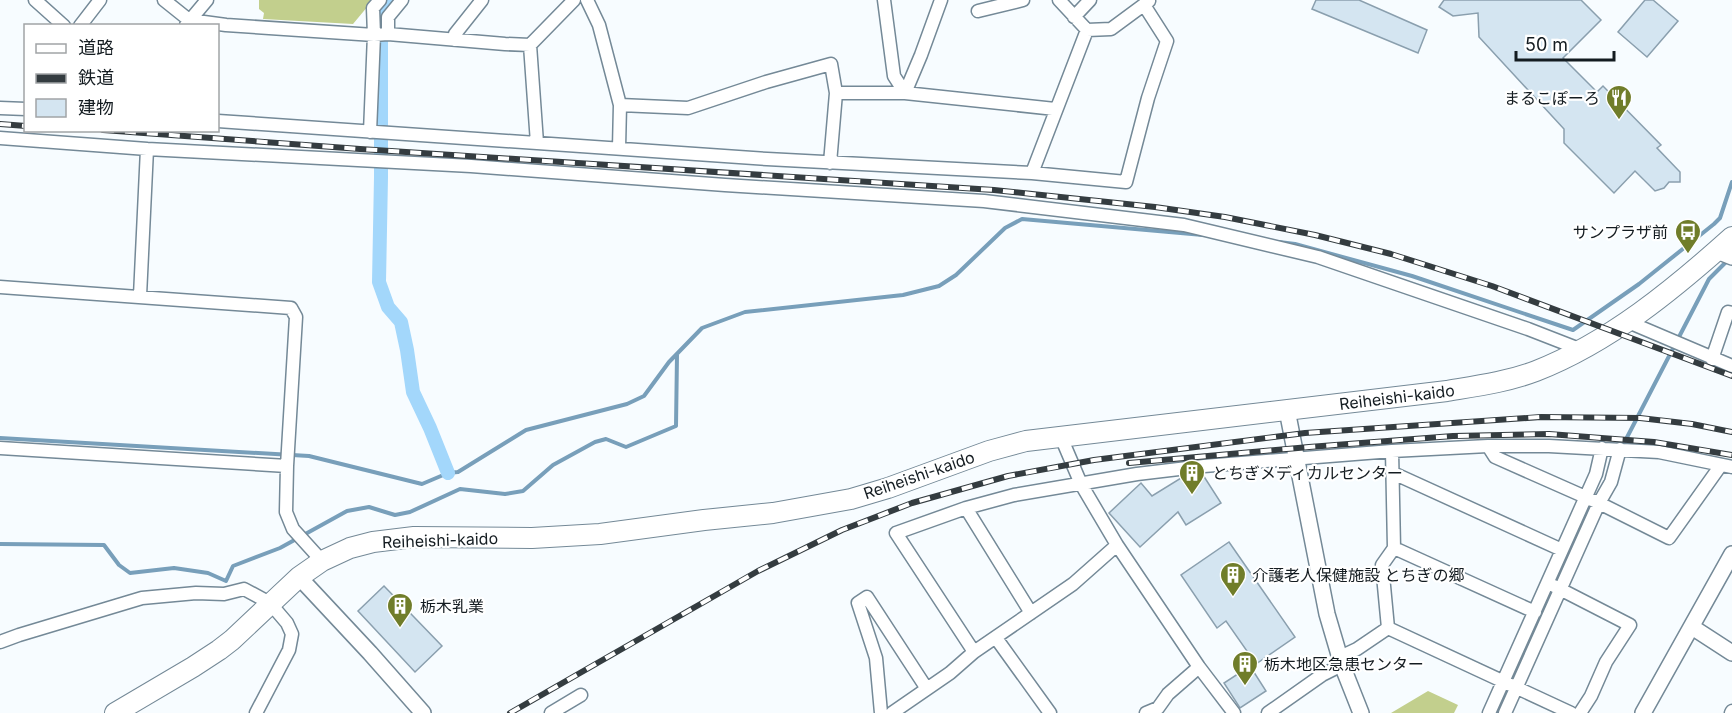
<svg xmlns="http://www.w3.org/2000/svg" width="1732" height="713" viewBox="0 0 1732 713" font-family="Inter,'Noto Sans JP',sans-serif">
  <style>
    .green { fill: #c2cf8d }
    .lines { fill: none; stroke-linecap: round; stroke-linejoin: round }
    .stream { stroke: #789fba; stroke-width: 4 }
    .canal { stroke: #a3d7fb; stroke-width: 14 }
    .building { fill: #d4e5f1; stroke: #8a9fae; stroke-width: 1.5 }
    .minor-casing { stroke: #748997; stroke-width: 15 }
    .tertiary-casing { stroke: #748997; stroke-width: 18 }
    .primary-casing { stroke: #748997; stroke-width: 22 }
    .minor { stroke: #fff; stroke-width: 12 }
    .tertiary { stroke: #fff; stroke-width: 15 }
    .primary { stroke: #fff; stroke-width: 20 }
    .rail-casing { stroke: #343c40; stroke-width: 6 }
    .rail { stroke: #fff; stroke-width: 4; stroke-dasharray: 11; stroke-linecap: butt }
    .labels { text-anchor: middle; stroke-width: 4.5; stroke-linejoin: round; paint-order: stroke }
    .poi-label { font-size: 16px; fill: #141c21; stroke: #fff; text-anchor: start }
    .street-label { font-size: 16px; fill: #141c21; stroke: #fff }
  </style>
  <rect width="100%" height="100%" fill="#f7fcff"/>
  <path class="green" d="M259,0h114l-20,24 -90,-5 1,-6 -5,-4z
    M1428,691l30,14 -4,8h-63z"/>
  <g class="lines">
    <path class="stream" d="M1279,242l16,2 117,32 161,54 66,-46 75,-60 6,-6 12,-36
      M0,438l309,18 113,28 26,-11 10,-1 68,-42 101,-26 17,-8 25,-34 33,-34 43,-16 158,-17 36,-9 17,-11 49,-47 17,-9 181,16
      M1622,447l87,-168 20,-20
      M0,544l104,1 15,20 11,8 44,-5 34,5 18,8 7,-15 47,-18 67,-37 22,-4 26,8 15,-3 50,-23 45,5 18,-3 30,-26 42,-23 11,-3 20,8 50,-21 1,-71"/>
    <path class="canal" d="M391,0l-10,12v165l-2,105 9,25 13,15 6,28 6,42 17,36 18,45"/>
  </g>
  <path class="building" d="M1316,0h43l68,30 -9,23 -106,-44z
    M1444,0h137l20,20 -38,38 34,34 6,-6 58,59 -4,3 23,24v10h-11l-5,6 -9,3 -20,-20 -21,22 -50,-50v-14l-85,-92 -1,-24 -25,3 -14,-9z
    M1645,0h8l25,21 -31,36 -29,-25z
    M1203,475l18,28 -35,22 -8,-13 -38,35 -31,-34 32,-30 11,13 29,-18 5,8z
    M1229,542l66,95 -39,27 -30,-43 -9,7 -36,-53z
    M384,586l58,60 -27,26 -57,-61z
    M1250,666l16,25 -26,17 -16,-25z"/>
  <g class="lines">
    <defs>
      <path id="minor" d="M35,0l29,26
        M164,0l25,20 37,5 148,10 14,-1 117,10 25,1
        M587,0l12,25 21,80 -1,43
        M884,0l10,76 11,17
        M1059,0l28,30 24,-1 38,-28
        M978,11l45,-11
        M1074,17l16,-17
        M186,25l21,-25
        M80,26l20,-26
        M388,34v-17l14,-17
        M454,40l1,-6 27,-34
        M836,93h69l150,16
        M905,93l16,-38 20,-55
        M620,105l68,3 78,-26 65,-18 5,29 -6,70
        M0,108l26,1
        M218,121l549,38 265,14 94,9 22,-84 19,-57 -23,-36
        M370,132l4,-97 -1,-27 7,-8
        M0,138l147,11
        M537,143l-7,-98 44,-45
        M1032,173l55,-143
        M0,287l291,21 5,9 -9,149 -1,46 7,17 29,32
        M140,296l7,-147 324,17 254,19 259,16 200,24 134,32 210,72 54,21
        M1626,321l106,45
        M1712,359l16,-47 4,1
        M1061,437l20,47 36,61 82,122 35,46
        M1488,446l7,11 104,46 70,35 52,-73
        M0,448l287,18
        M1393,473l169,77
        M966,508l65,105
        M1394,548l141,64
        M1554,586l76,39 -24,37 -15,34 -11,17
        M1388,628l183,85
        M1388,628l-6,-63 12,-17 -2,-97
        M996,638l54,75
        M0,642l19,-7 123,-37 54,-5 28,1 20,-5 26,14 17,20 5,11 -3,16 -33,63
        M974,652l-78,-119 70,-25 48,-13 123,-21 67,-8 188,-15 96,-5h61l110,6 73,15
        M1340,657l17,-8 31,-21
        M551,713l30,-18
        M881,713l-5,-55 -18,-55 9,-6 60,92
        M892,713l58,-40 24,-21 99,-68 44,-39
        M1146,713l12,-5 10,-14 31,-27
        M1268,713l54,-38 20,-10
        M1489,713l107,-239 6,-26
        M1505,713l94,-210 12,-21 9,-33
        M1731,713l1,-2"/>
      <path id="tertiary" d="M1717,251l15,6
        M1287,410l40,204 15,51 19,48
        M299,577l71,76 53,60
        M1692,627l40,26
        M1643,713l89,-159"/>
      <path id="primary" d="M115,713l78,-46 26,-17 13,-10 67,-63 23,-16 28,-13 23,-6 41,-5 118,1 68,-4 104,-14 69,-7 78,-14 37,-11 101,-37 37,-10 421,-50c30,-5 60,-9 89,-20 74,-29 138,-82 196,-134"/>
    </defs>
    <use href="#minor" class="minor-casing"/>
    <use href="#tertiary" class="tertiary-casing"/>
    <use href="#primary" class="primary-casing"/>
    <use href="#minor" class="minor"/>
    <use href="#tertiary" class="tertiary"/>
    <use href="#primary" class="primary"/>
    <defs>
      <path id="rail" d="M0,124l26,2
        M103,130l257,19 634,41 161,17 70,10 90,18 76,19 101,32 240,90
        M1129,463l180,-16 144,-11 96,-2 105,8 78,13
        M510,713l248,-142 84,-41 70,-27 96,-27 86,-16 211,-27 236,-16 99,1 52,6 40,8"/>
    </defs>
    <use href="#rail" class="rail-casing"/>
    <use href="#rail" class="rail"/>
  </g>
  <defs>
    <symbol id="restaurant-pin" viewBox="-11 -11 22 30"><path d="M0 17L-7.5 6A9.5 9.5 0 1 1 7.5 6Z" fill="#707d2a" stroke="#fff"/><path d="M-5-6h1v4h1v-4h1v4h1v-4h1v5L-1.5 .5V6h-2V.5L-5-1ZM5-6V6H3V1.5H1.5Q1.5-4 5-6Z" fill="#fff"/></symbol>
    <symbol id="bus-pin" viewBox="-11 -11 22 30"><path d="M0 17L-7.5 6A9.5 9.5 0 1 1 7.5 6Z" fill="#707d2a" stroke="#fff"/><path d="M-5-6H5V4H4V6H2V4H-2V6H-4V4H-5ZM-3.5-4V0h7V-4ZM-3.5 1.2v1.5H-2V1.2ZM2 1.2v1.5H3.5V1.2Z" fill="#fff"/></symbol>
    <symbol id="building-pin" viewBox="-11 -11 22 30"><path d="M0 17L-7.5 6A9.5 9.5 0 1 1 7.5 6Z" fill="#707d2a" stroke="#fff"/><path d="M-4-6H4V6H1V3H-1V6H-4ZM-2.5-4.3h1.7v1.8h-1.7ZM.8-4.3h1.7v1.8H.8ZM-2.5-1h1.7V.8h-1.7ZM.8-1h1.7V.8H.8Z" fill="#fff"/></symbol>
  </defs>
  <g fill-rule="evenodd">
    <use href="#restaurant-pin" x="1604" y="83" width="30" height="40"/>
    <use href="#bus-pin" x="1673" y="217" width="30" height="40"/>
    <use href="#building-pin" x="1177" y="458" width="30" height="40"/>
    <use href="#building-pin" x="1218" y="560" width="30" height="40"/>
    <use href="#building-pin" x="385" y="591" width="30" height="40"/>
    <use href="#building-pin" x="1230" y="649" width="30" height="40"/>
  </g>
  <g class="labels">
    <g class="poi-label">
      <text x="1600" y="104" text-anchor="end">まるこぽーろ</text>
      <text x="1668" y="238" text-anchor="end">サンプラザ前</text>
      <text x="1212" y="479">とちぎメディカルセンター</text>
      <text x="1252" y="581">介護老人保健施設 とちぎの郷</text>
      <text x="420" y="612">栃木乳業</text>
      <text x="1264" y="670">栃木地区急患センター</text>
    </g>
    <g class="street-label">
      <text transform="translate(1397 397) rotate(-7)" y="6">Reiheishi-kaido</text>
      <text transform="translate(919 475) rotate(-19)" y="6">Reiheishi-kaido</text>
      <text transform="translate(440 540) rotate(-2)" y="6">Reiheishi-kaido</text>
    </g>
  </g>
  <rect x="24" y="24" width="195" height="108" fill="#ffffff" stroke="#a1a4a6" stroke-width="1.5"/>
  <rect x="36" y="44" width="30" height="9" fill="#ffffff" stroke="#a1a4a6" stroke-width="1.5"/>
  <text x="78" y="54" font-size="18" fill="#141c21">道路</text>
  <rect x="36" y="74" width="30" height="9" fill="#343c40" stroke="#a1a4a6" stroke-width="1.5"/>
  <text x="78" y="84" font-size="18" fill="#141c21">鉄道</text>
  <rect x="36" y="99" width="30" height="18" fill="#d4e5f1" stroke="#a1a4a6" stroke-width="1.5"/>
  <text x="78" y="114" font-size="18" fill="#141c21">建物</text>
  <path d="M1516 51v9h98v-9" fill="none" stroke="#141c21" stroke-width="3"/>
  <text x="1525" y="51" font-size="18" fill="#141c21" stroke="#ffffff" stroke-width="4.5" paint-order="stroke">50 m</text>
</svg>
